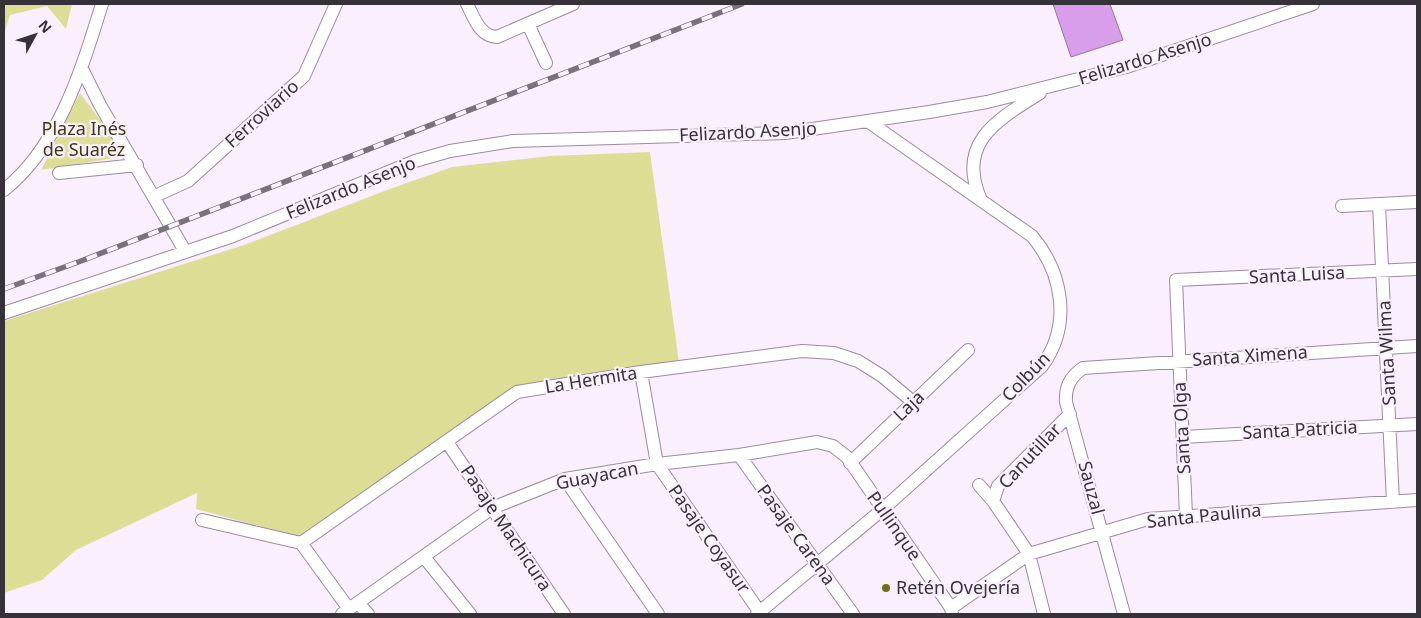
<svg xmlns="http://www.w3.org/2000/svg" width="1421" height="618" viewBox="0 0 1421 618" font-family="'Noto Sans',sans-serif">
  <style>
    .green { fill: #dcde95 }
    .building { fill: #d89deb; stroke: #8e7f93 }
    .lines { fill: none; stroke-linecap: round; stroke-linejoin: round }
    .minor-casing { stroke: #9a8b9f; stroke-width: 14 }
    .minor { stroke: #fff; stroke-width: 12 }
    .rail-casing { stroke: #79727c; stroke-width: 5.5 }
    .rail { stroke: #faf0fd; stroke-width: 4; stroke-dasharray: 11; stroke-linecap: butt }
    .poi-dot { fill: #707012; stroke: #faf0fd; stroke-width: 2 }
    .labels { text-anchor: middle; stroke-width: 4.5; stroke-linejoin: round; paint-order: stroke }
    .street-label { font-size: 18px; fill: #373139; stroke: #faf0fd }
    .park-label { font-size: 18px; fill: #3a3a0f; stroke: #faf0fd }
    .poi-label { font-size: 18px; fill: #373139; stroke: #faf0fd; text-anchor: start }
  </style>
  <rect width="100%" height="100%" fill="#faf0fd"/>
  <path class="green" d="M4,4h68l-6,25 -19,-23 -37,9 -6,19z
    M80,93l47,63 -86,14z
    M650,152l29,210 -160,26 -220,149 -103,-28 1,-16 -121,57 -34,30 -38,13v-272l240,-76 143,-55 65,-23 98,-11z"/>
  <path class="building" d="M1053,4h57l13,36 -52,17z"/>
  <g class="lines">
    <defs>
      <path id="minor" d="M467,4c7,13 12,32 30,33l76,-33
        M528,24l18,39
        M82,69l18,36 85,146
        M59,173l78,-8
        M4,190c55,-43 78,-122 98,-186
        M155,196l33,-15 116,-105 32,-72
        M981,200c-26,-58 18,-81 59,-107
        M1379,204l14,298
        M1342,206l75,-4
        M4,313l229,-77 182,-75 35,-10 63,-10 272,-8 144,-21 58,-10 139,-35 187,-63
        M641,372l16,92 104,150
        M1183,437l234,-13
        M447,442l117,172
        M739,455l114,159
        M850,463l118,-113
        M565,479l93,135
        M979,485l14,16 36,53 15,60
        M993,501l5,-15 72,-72
        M1186,516l-10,-236 241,-11
        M202,520l99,23 216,-151 124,-20 161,-21 32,2 24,8 24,15 30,25
        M301,543l48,66
        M424,557l46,57
        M358,603l10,11
        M951,608l78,-54 119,-35 269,-19
        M342,614l150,-106 73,-29 92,-15 82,-9 78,-13 16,4 14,11 104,151 1,6
        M757,614l126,-105 159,-143c30,-41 21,-93 -10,-130l-163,-114
        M1124,614l-58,-212c-1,-15 4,-25 17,-34l334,-22"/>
    </defs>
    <use href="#minor" class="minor-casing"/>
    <use href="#minor" class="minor"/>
    <defs>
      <path id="rail" d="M4,289l77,-28 661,-257"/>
    </defs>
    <use href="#rail" class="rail-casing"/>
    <use href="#rail" class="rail"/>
  </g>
  <circle class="poi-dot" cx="886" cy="588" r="5"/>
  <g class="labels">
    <g class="street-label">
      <text transform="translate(1145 59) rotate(-17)" y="6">Felizardo Asenjo</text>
      <text transform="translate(262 114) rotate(-42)" y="6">Ferroviario</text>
      <text transform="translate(748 132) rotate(-3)" y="6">Felizardo Asenjo</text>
      <text transform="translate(351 188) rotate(-22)" y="6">Felizardo Asenjo</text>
      <text transform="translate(1297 275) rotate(-3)" y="6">Santa Luisa</text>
      <text transform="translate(1387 353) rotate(-93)" y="6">Santa Wilma</text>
      <text transform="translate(1250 356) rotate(-4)" y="6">Santa Ximena</text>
      <text transform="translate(1026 377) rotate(-46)" y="6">Colbún</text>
      <text transform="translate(591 380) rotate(-9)" y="6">La Hermita</text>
      <text transform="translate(909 406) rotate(-44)" y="6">Laja</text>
      <text transform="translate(1182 428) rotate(-93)" y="6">Santa Olga</text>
      <text transform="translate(1300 430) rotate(-3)" y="6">Santa Patricia</text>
      <text transform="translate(1030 456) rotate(-47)" y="6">Canutillar</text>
      <text transform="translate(597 476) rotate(-11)" y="6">Guayacan</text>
      <text transform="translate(1091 488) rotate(75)" y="6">Sauzal</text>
      <text transform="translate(1204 516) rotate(-6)" y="6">Santa Paulina</text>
      <text transform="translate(894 526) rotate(55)" y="6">Pullinque</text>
      <text transform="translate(506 528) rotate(56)" y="6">Pasaje Machicura</text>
      <text transform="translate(796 535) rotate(54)" y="6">Pasaje Carena</text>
      <text transform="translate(709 539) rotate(55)" y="6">Pasaje Coyasur</text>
    </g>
    <g class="park-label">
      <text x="84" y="135">Plaza Inés<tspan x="84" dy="21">de Suaréz</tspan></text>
    </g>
    <g class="poi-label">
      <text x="896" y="594">Retén Ovejería</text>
    </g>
  </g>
  <rect width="1421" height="618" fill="none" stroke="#373139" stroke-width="10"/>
  <g transform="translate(35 35) rotate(50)" stroke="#faf0fd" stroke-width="4" paint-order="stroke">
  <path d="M0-4L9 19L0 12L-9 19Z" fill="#373139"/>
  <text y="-8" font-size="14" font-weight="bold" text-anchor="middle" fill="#373139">N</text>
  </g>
</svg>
